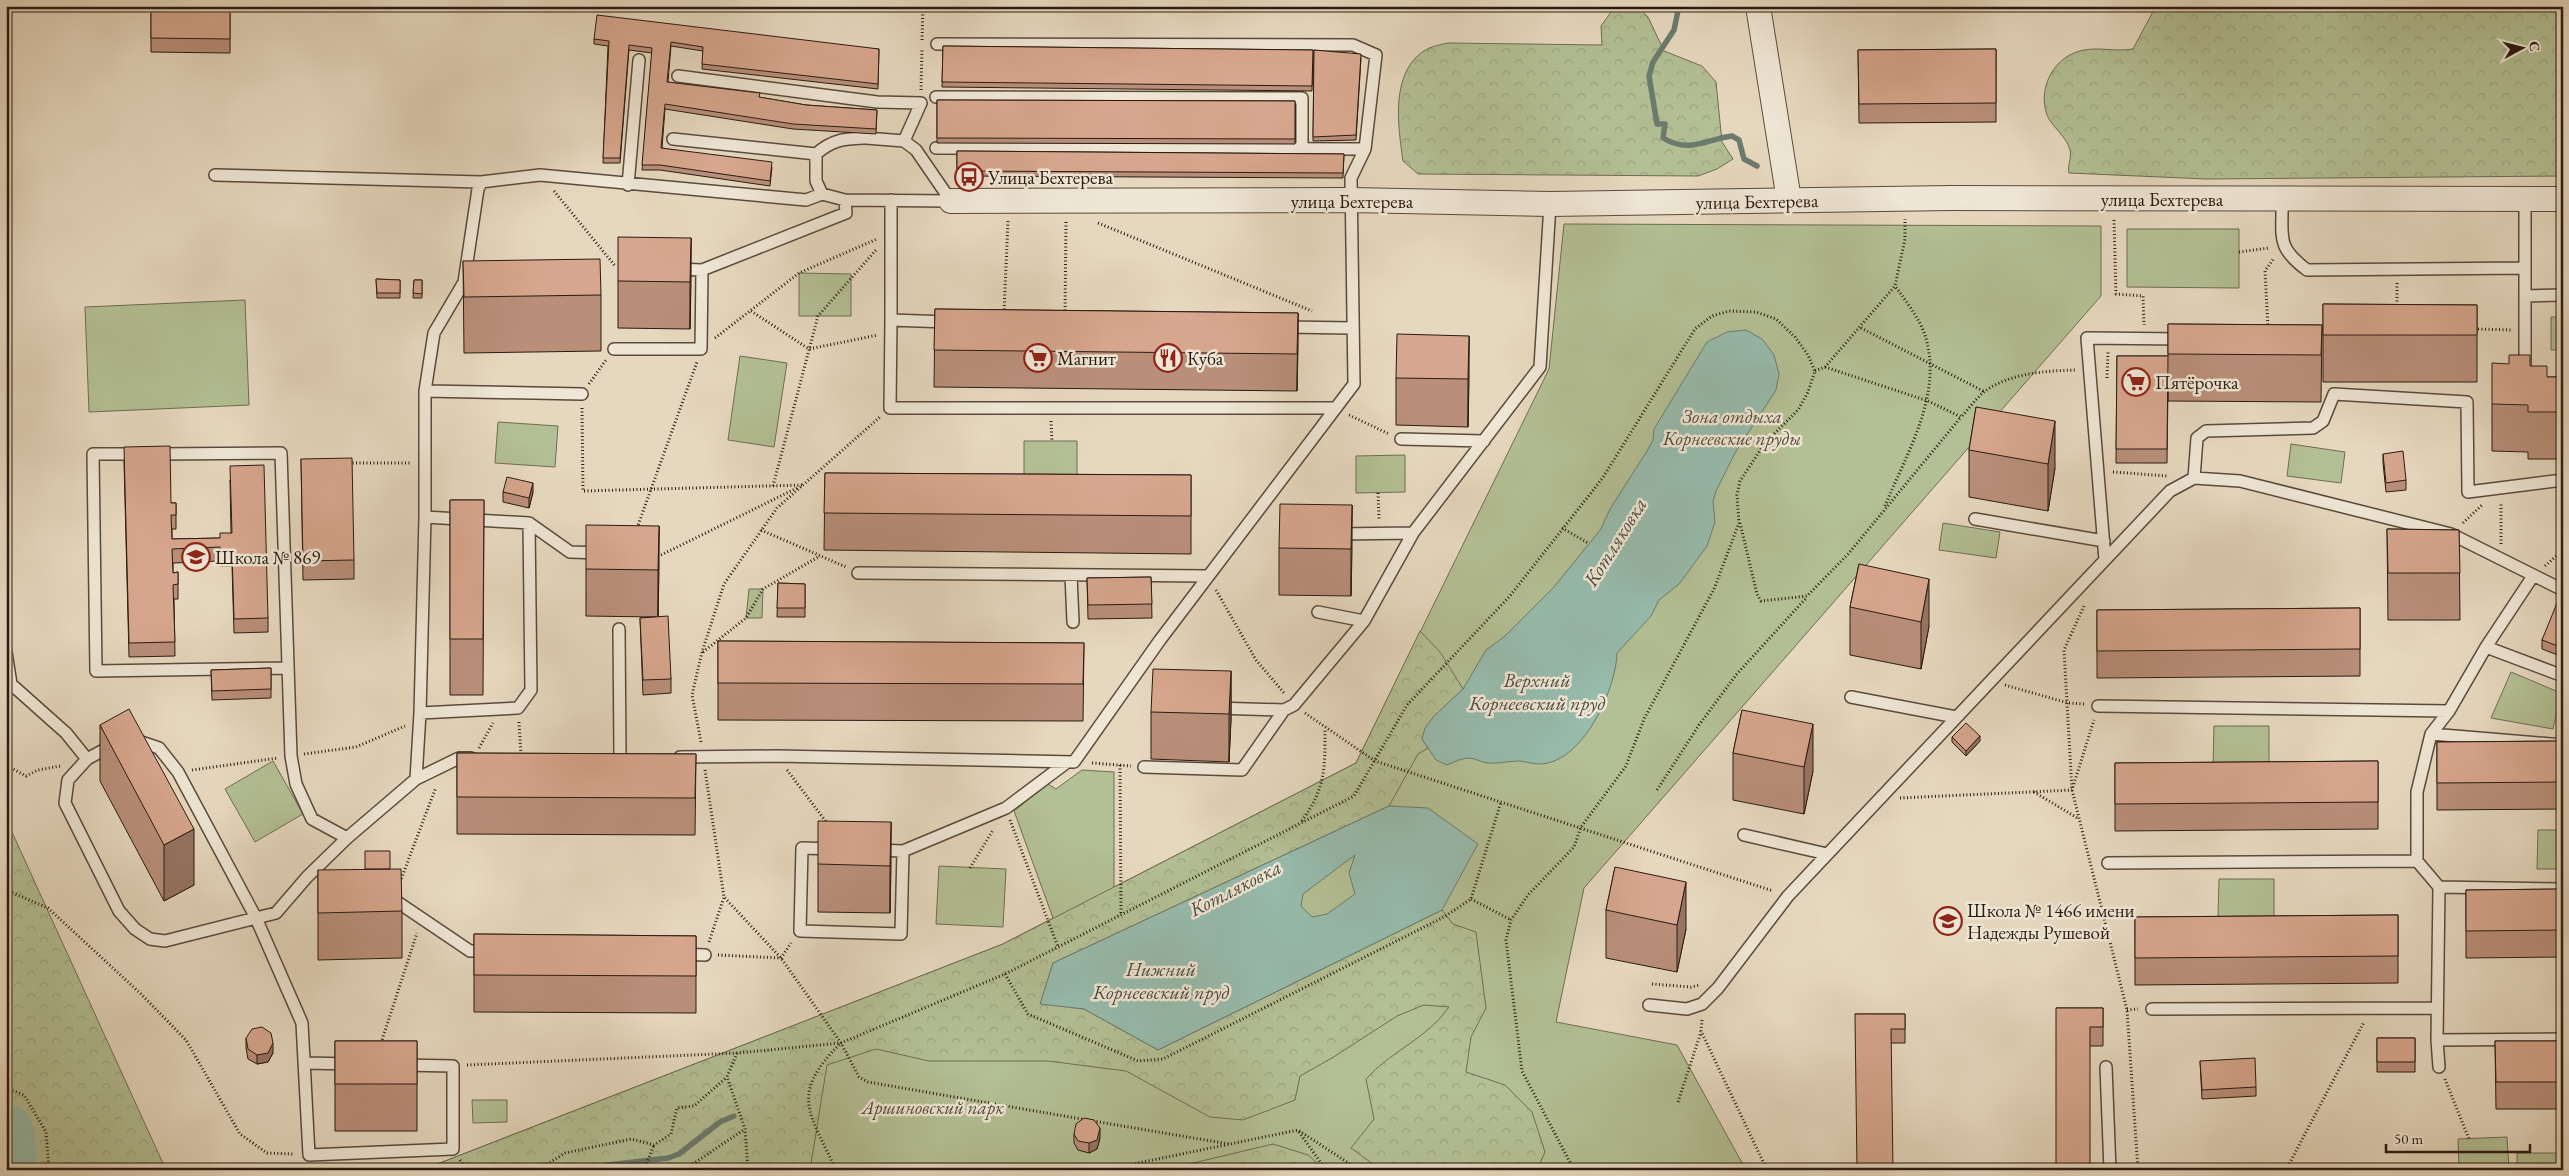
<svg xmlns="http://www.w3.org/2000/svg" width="2569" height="1176" viewBox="0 0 2569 1176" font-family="'EB Garamond',serif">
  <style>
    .green { fill: #b3bf94; stroke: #6e6d52 }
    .forest { fill: url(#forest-crowns); stroke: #6e6d52 }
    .water { fill: #97bbac; stroke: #6b7b6e; fill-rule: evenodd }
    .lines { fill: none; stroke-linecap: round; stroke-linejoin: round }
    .stream { stroke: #6b7b6e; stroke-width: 5.5 }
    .river { stroke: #97bbac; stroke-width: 35 }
    .lane-casing { stroke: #594a3c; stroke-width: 14 }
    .street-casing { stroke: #594a3c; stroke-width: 26 }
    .path { stroke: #2a1b10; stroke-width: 3; stroke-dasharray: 1 2.5; stroke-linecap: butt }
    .lane { stroke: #efe6d5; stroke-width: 11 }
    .street { stroke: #efe6d5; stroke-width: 24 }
    .wall { fill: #b98f7a; stroke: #2a1b10 }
    .shaded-wall { fill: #967463; stroke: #2a1b10 }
    .building { fill: #d7a68e; stroke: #2a1b10 }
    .labels { text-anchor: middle; stroke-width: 5; stroke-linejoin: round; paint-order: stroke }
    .poi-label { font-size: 19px; fill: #2a1b10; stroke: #efe6d5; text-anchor: start }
    .street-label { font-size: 19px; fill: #2a1b10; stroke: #efe6d5 }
    .park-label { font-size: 19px; font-style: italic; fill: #534c38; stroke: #efe6d5 }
    .water-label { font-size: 20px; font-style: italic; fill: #4b4b3f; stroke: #efe6d5 }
  </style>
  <defs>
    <pattern id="forest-crowns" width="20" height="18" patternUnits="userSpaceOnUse" patternTransform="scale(1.25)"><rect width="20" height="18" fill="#b3bf94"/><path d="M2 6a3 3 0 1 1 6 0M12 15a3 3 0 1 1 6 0" fill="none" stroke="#9aa47f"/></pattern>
  </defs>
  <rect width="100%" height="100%" fill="#e6d8bf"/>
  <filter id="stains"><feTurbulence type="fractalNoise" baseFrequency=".004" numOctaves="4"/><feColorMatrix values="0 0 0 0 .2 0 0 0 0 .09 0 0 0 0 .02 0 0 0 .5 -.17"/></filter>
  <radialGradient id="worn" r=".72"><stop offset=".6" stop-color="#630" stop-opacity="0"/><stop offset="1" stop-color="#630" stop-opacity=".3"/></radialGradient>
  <path class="green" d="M1564,224l537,2v70l-517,592 -28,134 121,23 69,125h-1324l581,-226 50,-26 -39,-107 34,-27 8,5 26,-19 32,2v115l242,-124 193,-394z
    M2127,229h112v59l-112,-1z
    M799,273l52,1v42h-52z
    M245,300l4,105 -160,7 -4,-105z
    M2551,317h12v33h-12z
    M740,356l47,7 -13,84 -46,-7z
    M498,422l60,4 -3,41 -60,-4z
    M1024,441h53v42h-53z
    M2291,444l54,8 -4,31 -54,-7z
    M1405,455v37l-49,1v-37z
    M1943,523l57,9 -4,26 -57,-8z
    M749,589h14l-1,29h-16z
    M2511,672l50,21 -8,36 -62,-11z
    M2214,726h55v40h-56z
    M273,761l30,53 -48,28 -30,-53z
    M2538,830h25v39h-26z
    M939,866l67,3 -3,58 -67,-3z
    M2219,879h55v40l-56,-1z
    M472,1100h35v22l-34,1z
    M2507,1137l2,33h-50l-1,-31z
    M2517,1153h46v17h-46z"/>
  <path class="forest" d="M1624,6h13l11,11 16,34 38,15 14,16 6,60 11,17 -16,10 -19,7 -280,-2 -15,-13c-5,-35 -14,-93 26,-113 6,-2 13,-4 19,-5l154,2 -1,-19 13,-18z
    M2156,6h407v170l-357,3 -137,-6c-2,-8 3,-15 1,-23 -3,-13 -18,-23 -23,-35 -10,-28 8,-60 37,-65 17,-3 32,2 49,-1z
    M1420,631l20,21 23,37c-15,16 -34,27 -41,50l6,9 -10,6 -29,52 -336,157 -12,40 43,6 74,41 284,-140 11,14 23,8 10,76 -15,29 -5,35 39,13 27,27 13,40 -8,18h-156l-30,-22 23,-29 -8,-40c25,-28 62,-41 83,-72l-25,-2 -27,11 -65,42 -32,18 -5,24 -52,20 -33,-3 -84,-46 -78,-10h-119l-53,-12 -49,16 -17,105h-388l581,-226 353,-181z
    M6,819l160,351h-160z
    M1273,1144l35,11 17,15h-161z"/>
  <path class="water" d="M1746,330l16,9 12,16 5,19 -3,16 -41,63 -19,38 -3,10 2,21 -8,24 -28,38 -20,16 -8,16 -34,37c-1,37 -35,112 -79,111 -7,0 -13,-3 -19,-3 -11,0 -21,3 -31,2 -6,0 -12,-5 -19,-5 -7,0 -15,4 -22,7l-11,-5 -14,-21 3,-11 9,-12 29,-27 23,-39 18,-13 49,-49 48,-59 9,-20 37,-58 6,-11 1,-11 53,-87 20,-10z
    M1389,806l39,2 50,36 -36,66 -284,140 -74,-41 -44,-5 13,-41zM1355,855l-6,18 6,21 -28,20 -15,3 -11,-11 2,-12z"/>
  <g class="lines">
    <path class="stream" d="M1679,6l-5,24 -21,32 -4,14 8,48h8l-2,14c27,16 43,1 69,-2l7,4 5,19 13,7
      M590,1170l18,-5 60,-7 11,-4 41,-32 14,-6"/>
    <path class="river" d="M6,1124l6,-1 4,7 3,25 -11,15"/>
    <defs>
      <path id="lane" d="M678,76l199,26 44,1 -17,38
        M936,97l366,1v52
        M866,138l38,3 12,9 35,51 -106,-1 -23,-6 -6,-13v-27c17,-15 28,-15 50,-16z
        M673,139l143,15
        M936,148l429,1
        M215,175l266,7
        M628,185l11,-125
        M2282,199c1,38 -7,47 25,71l218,-2
        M2525,199v97l38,-1
        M676,269l26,1 144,-57 -1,-13
        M891,320v-120
        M948,322l-57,-2 -1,88h446
        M1284,327l69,1
        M614,349h87l1,-79
        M2525,369v-73
        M425,391l157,3
        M1401,439l83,2
        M138,454h-45l3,217 191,-3
        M156,454l125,-1 10,303 5,28 16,35 35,19
        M2194,478l3,-40 9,-7 107,-3 10,-7 11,-27 133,8 1,90 95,-12
        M425,517l104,6 41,29 31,1
        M1975,519l129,22
        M529,523l2,167 -13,18 -98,5 5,-196v-126l9,-58 30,-51 14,-93 3,-7 59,-7 266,25 16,-6
        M1338,534l75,-1
        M2105,560l-18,-222 96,1
        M858,573l350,3
        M1071,575l2,47
        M1318,612l46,9
        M619,629l1,127
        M2486,647l77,29
        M6,652l5,32 55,49 21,26
        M1851,697l105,20
        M2098,706l351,5
        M1215,708l69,2 10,-5 70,-84 49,-88 127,-166 10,-163
        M2431,734l132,11
        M135,740l24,8 19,24 78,146 46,105 7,132 144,-6v-83l-51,-1
        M113,745l-26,14 -19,21 -3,23 54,108 16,18 15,10 15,2 111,-28 31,-36 40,-39 69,-59 4,-66
        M680,757l96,-1 298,6 86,-122 194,-256 -3,-206 14,-29 11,-94 -23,-10 -416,-1
        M1144,767l98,3 42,-60
        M416,779l43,-21h12
        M1744,835l83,19
        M833,849l-31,-1 -2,83 101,3 2,-83
        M876,850l27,1 103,-43 60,-45
        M2108,863l309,-2
        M2439,887l124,2
        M390,899h3l77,52h18
        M681,954l24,1
        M1649,1005l38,4 15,-5 16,-16 70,-92 382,-405 24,-13 46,3 211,53 112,56
        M2152,1009l285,-1
        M2437,1040l126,-1
        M306,1063l45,1
        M2106,1067l4,103
        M2439,1067l-2,-27 2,-153 -22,-26v-69l14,-58 18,-23 37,-64 47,-71"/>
      <path id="street" d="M1758,6l31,194
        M951,201l400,-1 199,4 402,-6 611,1"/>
    </defs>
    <use href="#lane" class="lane-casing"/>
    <use href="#street" class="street-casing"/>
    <path class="path" d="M922,40l1,-34
      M921,90l1,-42
      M554,191l62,76
      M2114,220l2,74 27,2 1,29
      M1098,223l214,88
      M2239,252l30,-4
      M2397,283v23
      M751,311l58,38 69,-14
      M1004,313l4,-92
      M1065,314l1,-94
      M1861,328l124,64
      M2268,328l-3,-57 9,-13
      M2478,329l34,1
      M715,338l84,-65 78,-34
      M1825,367l103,34 33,16c8,-8 15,-19 24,-26 26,-18 60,-20 90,-21
      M1815,371l10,-4 70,-81 10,-47v-20
      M2107,378l1,-26
      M589,384l17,-24
      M582,408l1,83 220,-6
      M1349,415l40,19
      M1051,421l1,20
      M349,463h61
      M2113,472l54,4
      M773,486l45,-170 58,-66
      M1378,493l1,26
      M1885,506c21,-52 59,-112 40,-171 -6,-17 -19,-34 -30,-49
      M1740,523l17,71 4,7 46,-5 42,-43 112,-136
      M2463,523l19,-18
      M637,528l60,-166
      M1562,528l26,15
      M761,530l85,37
      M2501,544v-42
      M661,555l138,-68
      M2545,566l18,-16
      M1216,590l40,70 28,33
      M2084,606l-20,44 8,140 55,220 11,160
      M703,652l43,-34 17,-29 57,-33
      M2005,685l63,18 16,1
      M1305,713l70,48 398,130
      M519,722l2,33
      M701,742l-9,-47 10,-43 22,-68 53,-76 103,-91
      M479,748l14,-25
      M304,754l52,-7 49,-21
      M6,762l7,7 13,7 12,-6 22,-4
      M1092,763l39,3
      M1120,765l1,149
      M192,770l86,-12
      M705,770l19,127 57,61 60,85 18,34 9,5 219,38
      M787,770l40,53
      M1657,790l42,-65 37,-50 71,-78
      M2034,792l45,27
      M1900,798l172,-8 22,-70
      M1010,820l48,127
      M1302,821c24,-34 23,-53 23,-93
      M970,868l23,-38
      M400,882l36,-95
      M6,890l42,18 93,86 45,46 54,94 27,19 27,1
      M1471,899l40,21
      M709,942l15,-45
      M718,955l63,3 10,-15
      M1005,974l23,40 110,47 25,-2 281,-142 27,-18 30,-97
      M1652,984l39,3 9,-2
      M2127,1010l11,-1
      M1702,1020l-1,11 66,139
      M381,1043l36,-110
      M737,1053l-10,24 18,52 3,41
      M467,1065l270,-12 104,-10 164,-69 349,-178 53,-91 102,-108 93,-118 93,-150 17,-13 17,-5 27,1 20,7 19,18 13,18 7,16 -7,21 -10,18 -33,33 -25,38 -3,14 2,28 -25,66 -70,130 -18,47 -45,61 -7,20 -46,48 -17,25 -5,20 16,131 52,99
      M2445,1079l24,60
      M6,1088l18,7 22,37 3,38
      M1678,1102l23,-70
      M1093,1121l136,23
      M1299,1132l27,38
      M460,1160l7,10
      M538,1170l27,-17 66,-14 23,6 17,-11 6,-26 17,-2 33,-29
      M644,1170l10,-25
      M684,1170l61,-41
      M836,1170c-26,-57 -48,-75 5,-127
      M1104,1170l194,-40 61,40
      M2286,1170l78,-148"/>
    <use href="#lane" class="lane"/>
    <use href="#street" class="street"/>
  </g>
  <path class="wall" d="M151,6h79v47l-79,-1z
    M594,39l285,10 -1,40 -176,-20 1,-18 -32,-5 -3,36 138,23 71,5 -1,24 -83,-5 -128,-20 -3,39 110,19 -2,19 -110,-16h-18l10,-117 -23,-3 -9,113h-17l5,-117 -14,-2z
    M943,46l370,4 -1,41 -370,-4z
    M1996,49v73l-137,1 -1,-73z
    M1314,50l47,8 -5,82 -43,1z
    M937,100l358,1v43l-358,-1z
    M957,151l387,3 -1,24 -386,-2z
    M691,238l-1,91 -72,-1v-47z
    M463,261l138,34v56l-137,2z
    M376,279l24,1v18h-23z
    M414,280h8v18h-9z
    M2323,304l154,1v77h-154z
    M935,309l363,4 -1,78 -363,-4z
    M2168,324l154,1 -1,77 -153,-1v-13l-1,75h-51l1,-107h51z
    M1469,336l-1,91 -72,-2v-47z
    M2530,366l17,11h16v82h-35v-7l-36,-1v-47z
    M1976,407l79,61 -7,43 -79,-14v-47z
    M2383,454l23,26v10l-20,2 -3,-29z
    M301,459l53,101v19l-51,1z
    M124,461l47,42h5v26h-4v10l48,-1 11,-5 -1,-53 38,138v14l-34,1 -2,-67h-12v-5l-47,2v10l5,-1v27h-4l1,57 -46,1z
    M825,473l366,2v79l-367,-4z
    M503,492h30l-4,16 -26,-6z
    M450,500h34l-1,195h-33z
    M1352,505l-1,91 -72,-1v-47z
    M659,526l-1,91 13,62v14l-28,2 -3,-77 16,-1 -70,-1v-47z
    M2387,529l72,1 1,90h-72z
    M1859,564l70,62 -8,43 -71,-14v-48z
    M1151,577l1,41 -64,1 -1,-41z
    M778,583l27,1v33h-28z
    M2563,599v58l-21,-8v-9z
    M2360,608v68l-263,2v-68z
    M718,641l366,2 -1,78 -365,-1z
    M271,668v30l-59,2 -1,-30z
    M1231,671v48l-2,43 -78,-3v-47z
    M1742,710l71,61 -9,43 -71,-14v-47z
    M100,725l94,160 -30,16 -64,-120z
    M1952,737l28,4 -14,15 -14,-14z
    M2563,741v68l-126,1v-68z
    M457,753l239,1 -1,81 -238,-1z
    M2378,761v68l-263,2v-68z
    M891,822l-1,91 -72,-1v-48z
    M1615,867l71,62 -9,43 -71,-14v-48z
    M318,870l84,41v47l-84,2z
    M2563,889v68l-97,1v-68z
    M2398,915v68l-263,2v-68z
    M474,934l222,2v77l-222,-1z
    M2056,1008h47v38h-13z
    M1855,1014h50v29h-14z
    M246,1038l27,15 -5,9 -11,2 -9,-5 -2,-11z
    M2377,1038h38v34h-38z
    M335,1041h82v90h-82z
    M2495,1041h68v68h-67z
    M2200,1061l56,26v9l-54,3z
    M1074,1134l26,4 -3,11 -8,4 -11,-3 -4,-7z"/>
  <path class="shaded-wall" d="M691,238v48l-1,43v-47z
    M1298,313v37l-1,41z
    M1469,336v47l-1,44v-48z
    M2055,421v47l-7,43v-47z
    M533,483v9l-4,16v-10z
    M1352,505v47l-1,44v-47z
    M659,526v47l-1,44v-47z
    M1929,579v47l-8,43v-47z
    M1231,671v48l-2,43v-48z
    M1813,724v47l-9,43v-47z
    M1980,736v5l-14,15v-5z
    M891,822v47l-1,44v-47z
    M194,829v56l-30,16v-56z
    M1686,882v47l-9,43v-47z
    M273,1043v10l-5,9 -11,2v-9z
    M1100,1128v10l-3,11 -8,4v-10z"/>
  <path class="building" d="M151,6h79v33l-79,-1z
    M597,15l282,34 -1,35 -176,-20 1,-17 -32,-5 -4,40 93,11 -1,4 47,8 71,5 -1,19 -83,-5 -128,-20 -4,44 111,14 -2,19 -110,-16h-18l10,-117 -23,-3 -9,113h-17l6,-117 -15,-2z
    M943,46l370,4 -1,36 -370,-4z
    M1996,49v54l-137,1 -1,-54z
    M1314,50l47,4 -5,81 -43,2z
    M937,100l358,1v38l-358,-1z
    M957,151l387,3 -1,19 -386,-2z
    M618,237l73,1 -1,44 -72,-1z
    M600,259l1,36 -137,2 -1,-36z
    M376,279l24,1v13h-23z
    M414,280h8v14l-9,-1z
    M2323,304l154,1v30h-154z
    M935,309l363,4 -1,41 -363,-4z
    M2168,324l154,1 -1,30 -153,-1z
    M1397,334l72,2 -1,43 -72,-1z
    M2509,355h21v11h17v11h16v35h-35v-7l-36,-1v-41l17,1z
    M2117,356h51l-1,93h-51z
    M1976,407l79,14 -7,43 -79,-14z
    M170,446l1,57h5v12h-5l1,24 48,-1v-5h12l-2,-67 34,-1 4,153 -34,1 -2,-67h-12v-5l-48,2 1,24 5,-1v12l-5,1 2,57 -46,1 -5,-196z
    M2403,451l3,29 -20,3 -3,-29z
    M352,458l2,102 -51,1 -2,-102z
    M825,473l366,2v41l-367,-3z
    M507,477l26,6 -4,15 -26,-6z
    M450,500h34l-1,139h-33z
    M1280,504l72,1 -1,44 -72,-1z
    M586,525l73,1 -1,44 -72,-1z
    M2387,529l72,1 1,43h-72z
    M1859,564l70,15 -8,43 -71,-15z
    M1151,577l1,27 -64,1 -1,-27z
    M778,583l27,1v24h-28z
    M2559,598l4,1v49l-21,-8z
    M2360,608v41l-263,2v-41z
    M668,616l3,63 -28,1 -3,-62z
    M718,641l366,2 -1,41 -365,-1z
    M271,668v21l-59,2 -1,-21z
    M1153,669l78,2 -2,43 -78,-2z
    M129,709l65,120 -30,16 -64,-120z
    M1742,710l71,14 -9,43 -71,-14z
    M1966,723l14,13 -14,15 -14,-14z
    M2563,741v41l-126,1v-41z
    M457,753l239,1 -1,44 -238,-1z
    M2378,761v41l-263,2v-41z
    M818,821l73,1 -1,44 -72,-2z
    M365,851h25v18h-25z
    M1615,867l71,15 -9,43 -71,-15z
    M401,869l1,42 -84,2v-43z
    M2563,889v41l-97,1v-41z
    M2398,915v41l-263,2v-41z
    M474,934l222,2v40l-222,-1z
    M2056,1008h47v19h-13v143h-34z
    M1855,1014h50v15h-14l2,141h-36z
    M262,1027l9,6 2,10 -5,10 -11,2 -9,-6 -2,-11 6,-9z
    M2377,1038h38v24h-38z
    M335,1041h82v43h-82z
    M2495,1041h68v41h-67z
    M2255,1058l1,29 -54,3 -2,-29z
    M1084,1118l10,2 6,8 -3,12 -8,3 -11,-2 -4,-7 2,-10z"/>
  <defs>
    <symbol id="bus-ring" viewBox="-11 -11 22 22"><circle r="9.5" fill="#efe6d5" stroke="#8f2418" stroke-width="1.5"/><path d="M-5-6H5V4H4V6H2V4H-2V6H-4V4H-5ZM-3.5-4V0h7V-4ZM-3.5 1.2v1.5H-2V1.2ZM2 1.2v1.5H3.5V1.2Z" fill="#8f2418"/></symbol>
    <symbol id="supermarket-ring" viewBox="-11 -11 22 22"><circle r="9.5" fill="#efe6d5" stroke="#8f2418" stroke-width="1.5"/><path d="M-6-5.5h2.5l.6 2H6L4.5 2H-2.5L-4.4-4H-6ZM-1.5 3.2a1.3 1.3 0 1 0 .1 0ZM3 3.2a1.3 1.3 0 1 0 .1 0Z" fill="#8f2418"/></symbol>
    <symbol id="restaurant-ring" viewBox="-11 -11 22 22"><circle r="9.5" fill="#efe6d5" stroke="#8f2418" stroke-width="1.5"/><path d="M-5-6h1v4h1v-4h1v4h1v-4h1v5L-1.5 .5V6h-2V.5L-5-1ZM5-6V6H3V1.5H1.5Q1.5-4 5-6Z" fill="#8f2418"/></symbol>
    <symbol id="school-ring" viewBox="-11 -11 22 22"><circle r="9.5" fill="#efe6d5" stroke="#8f2418" stroke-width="1.5"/><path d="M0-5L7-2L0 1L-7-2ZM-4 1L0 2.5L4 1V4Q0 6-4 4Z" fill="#8f2418"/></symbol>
  </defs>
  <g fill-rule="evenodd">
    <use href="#bus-ring" x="953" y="161" width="32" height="32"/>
    <use href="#supermarket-ring" x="1022" y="342" width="32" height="32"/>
    <use href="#restaurant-ring" x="1152" y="342" width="32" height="32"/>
    <use href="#supermarket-ring" x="2120" y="366" width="32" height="32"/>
    <use href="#school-ring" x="180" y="541" width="32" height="32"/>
    <use href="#school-ring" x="1932" y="905" width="32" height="32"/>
  </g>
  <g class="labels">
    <g class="poi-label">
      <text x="988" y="184">Улица Бехтерева</text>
      <text x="1057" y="365">Магнит</text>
      <text x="1187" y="365">Куба</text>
      <text x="2155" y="389">Пятёрочка</text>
      <text x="215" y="564">Школа № 869</text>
      <text x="1967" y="917">Школа № 1466 имени<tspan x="1967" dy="22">Надежды Рушевой</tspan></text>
    </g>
    <g class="street-label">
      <text x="2162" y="206">улица Бехтерева</text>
      <text x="1352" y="208">улица Бехтерева</text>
      <text transform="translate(1757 201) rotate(-1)" y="7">улица Бехтерева</text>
    </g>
    <g class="park-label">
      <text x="1732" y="423">Зона отдыха<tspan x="1732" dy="22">Корнеевские пруды</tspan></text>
      <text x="933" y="1114">Аршиновский парк</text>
    </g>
    <g class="water-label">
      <text transform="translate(1615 542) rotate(-58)" y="7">Котляковка</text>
      <text x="1537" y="687">Верхний<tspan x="1537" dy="23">Корнеевский пруд</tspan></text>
      <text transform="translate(1235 888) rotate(-27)" y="7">Котляковка</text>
      <text x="1161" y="976">Нижний<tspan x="1161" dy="23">Корнеевский пруд</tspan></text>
    </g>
  </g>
  <rect width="2569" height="1176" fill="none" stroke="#e6d8bf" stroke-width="25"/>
  <rect x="8" y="8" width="2554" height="1161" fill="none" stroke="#2a1b10" stroke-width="2.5"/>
  <rect x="12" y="12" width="2544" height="1151" fill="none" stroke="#2a1b10"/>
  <g transform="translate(2522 48) rotate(83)" stroke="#efe6d5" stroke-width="4" paint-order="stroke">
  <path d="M0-4L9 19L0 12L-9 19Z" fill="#2a1b10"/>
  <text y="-8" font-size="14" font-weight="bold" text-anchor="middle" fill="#2a1b10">С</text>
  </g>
  <path d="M2386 1144v8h144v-8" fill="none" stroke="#2a1b10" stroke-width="2.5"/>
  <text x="2394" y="1144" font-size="15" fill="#2a1b10" stroke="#efe6d5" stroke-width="4" paint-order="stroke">50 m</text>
  <rect width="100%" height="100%" filter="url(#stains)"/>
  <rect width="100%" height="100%" fill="url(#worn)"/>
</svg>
